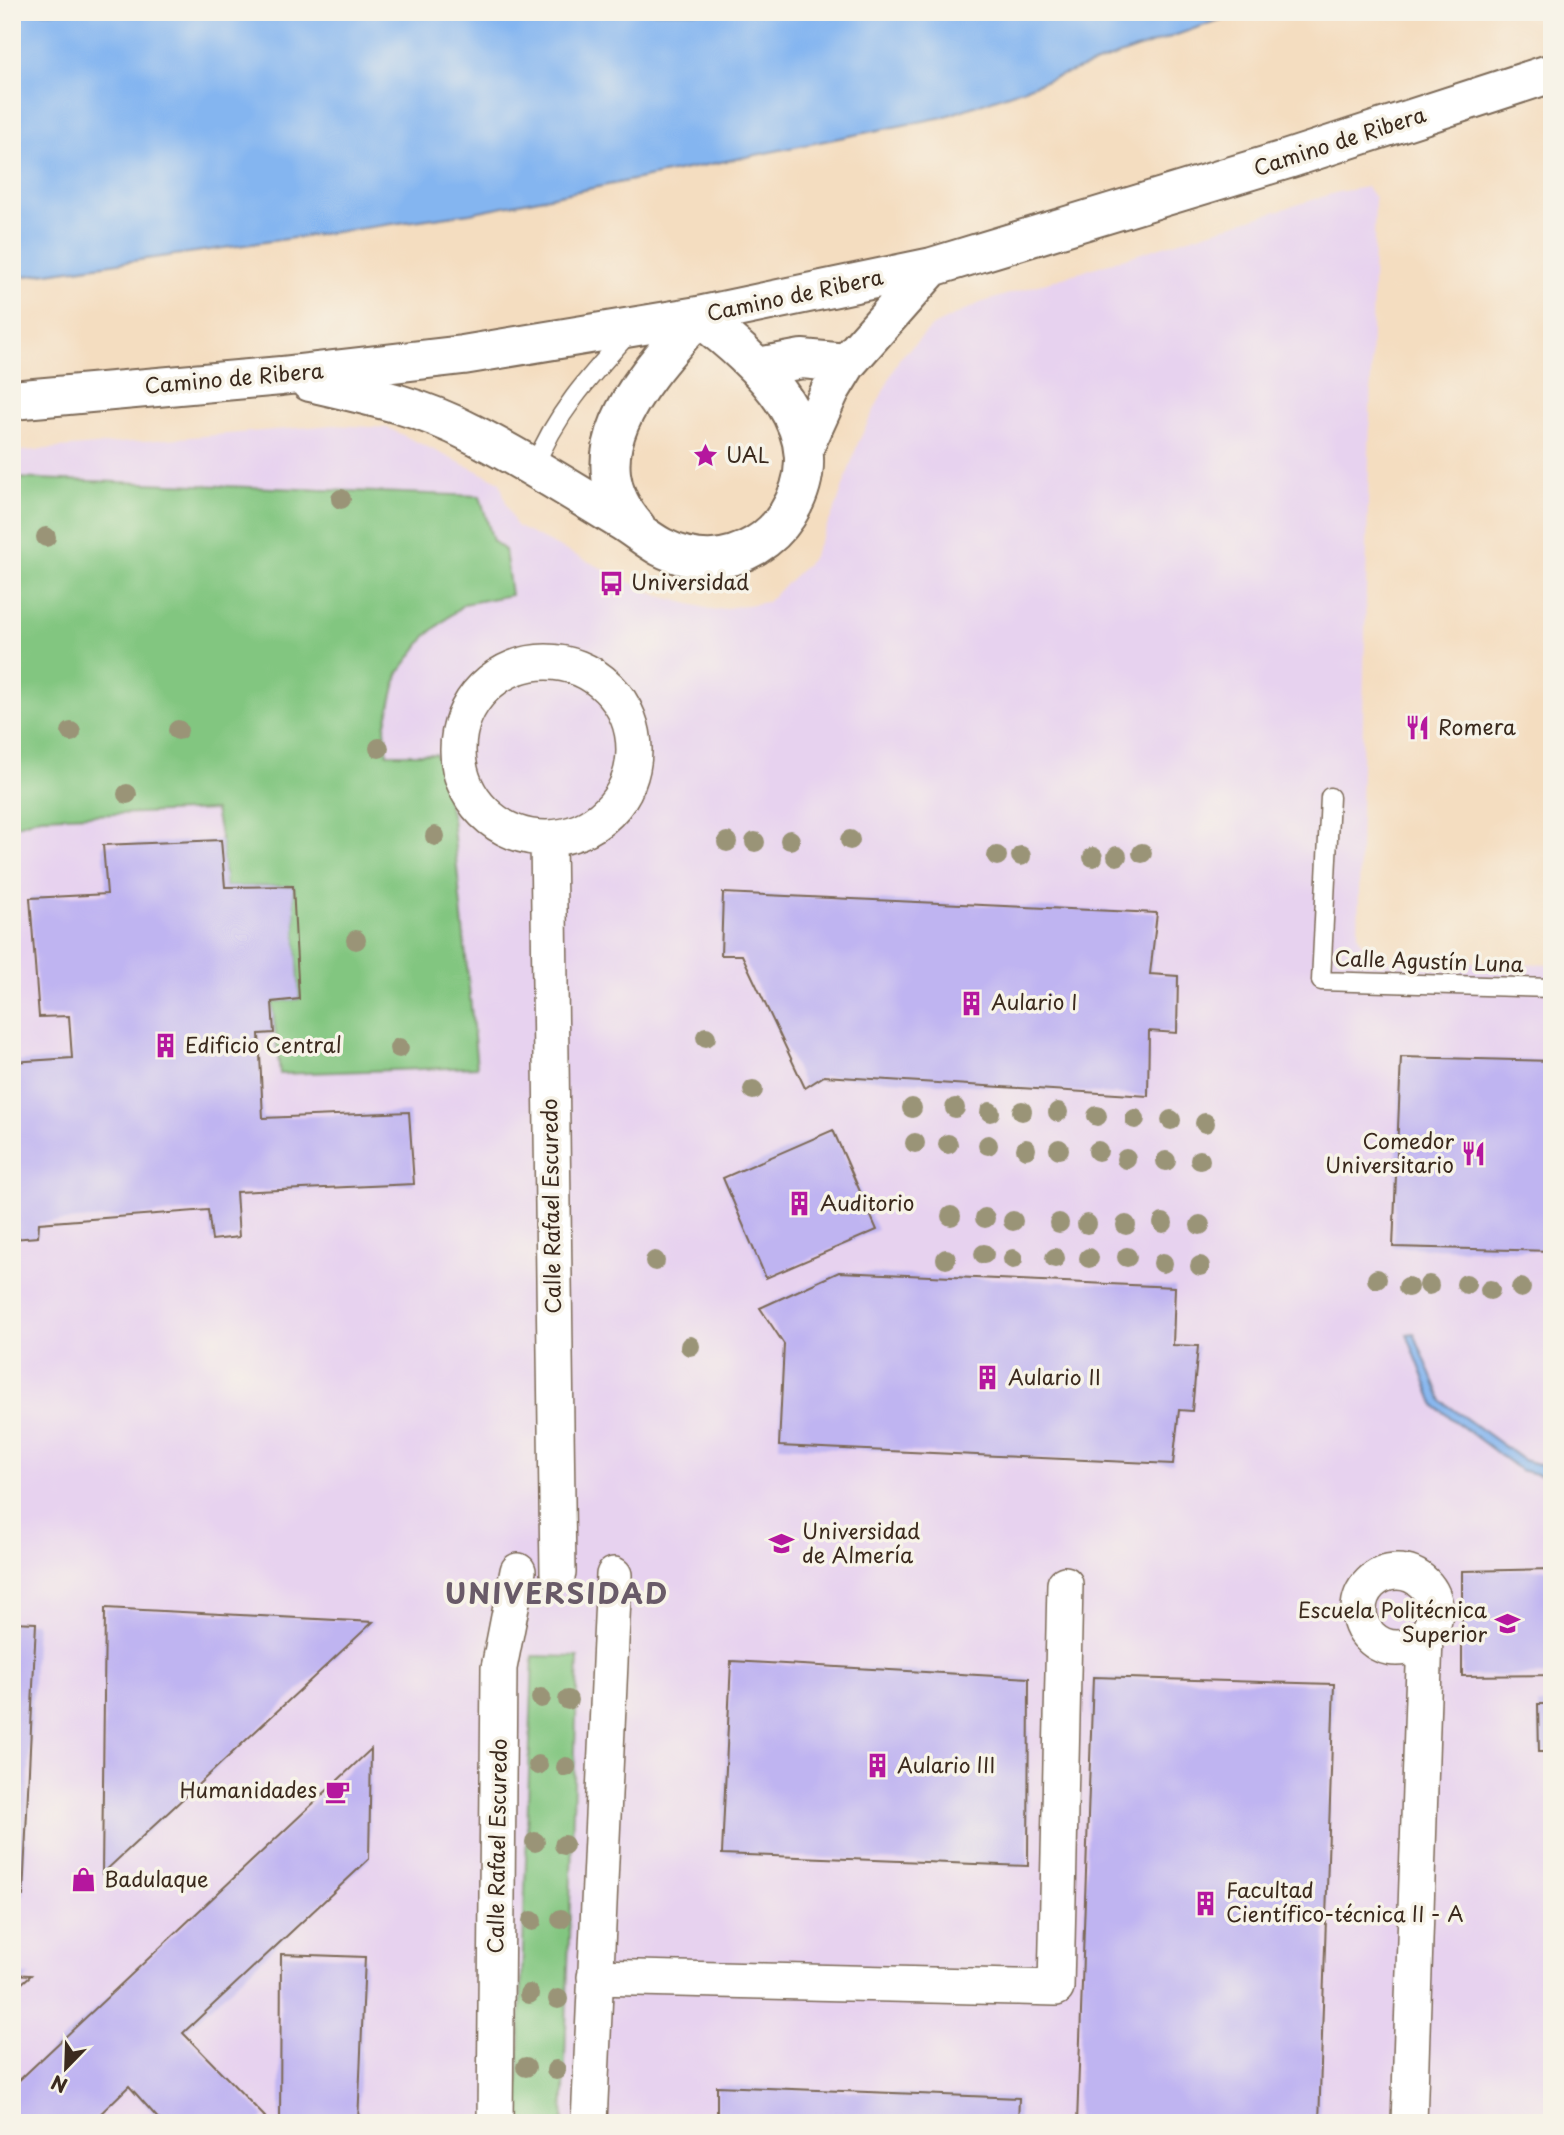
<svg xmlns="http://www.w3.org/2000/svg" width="1564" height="2135" viewBox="0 0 1564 2135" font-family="'Playpen Sans',sans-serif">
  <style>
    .built { fill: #e7d2ef }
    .green { fill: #82c680; stroke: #5e784f; stroke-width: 2 }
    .water { fill: #84b5f0; stroke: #607087; stroke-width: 2 }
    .building { fill: #bfb4f1 }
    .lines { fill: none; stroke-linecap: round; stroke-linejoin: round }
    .lane-casing { stroke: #7c6957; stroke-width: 21 }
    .street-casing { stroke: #7c6957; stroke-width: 38 }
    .secondary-casing { stroke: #7c6957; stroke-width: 42 }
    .lane { stroke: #fff; stroke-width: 18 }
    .street { stroke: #fff; stroke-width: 35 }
    .secondary { stroke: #fff; stroke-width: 38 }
    .tree { fill: #9a9477 }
    .labels { text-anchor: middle; stroke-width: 7; stroke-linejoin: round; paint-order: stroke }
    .street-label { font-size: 21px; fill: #3b2a1e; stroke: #f7f3e8 }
    .poi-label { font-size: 21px; fill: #3b2a1e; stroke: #f7f3e8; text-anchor: start }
    .district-label { font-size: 28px; font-weight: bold; letter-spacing: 2px; fill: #695a68; stroke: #f7f3e8 }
  </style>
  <rect width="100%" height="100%" fill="#f7f3e8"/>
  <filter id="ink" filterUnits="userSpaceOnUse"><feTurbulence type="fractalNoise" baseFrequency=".0143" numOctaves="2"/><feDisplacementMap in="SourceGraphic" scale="14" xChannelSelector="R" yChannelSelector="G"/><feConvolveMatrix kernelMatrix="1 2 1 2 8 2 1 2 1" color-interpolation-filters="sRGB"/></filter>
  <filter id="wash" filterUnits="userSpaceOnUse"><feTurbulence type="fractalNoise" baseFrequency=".00686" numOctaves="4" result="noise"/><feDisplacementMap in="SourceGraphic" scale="28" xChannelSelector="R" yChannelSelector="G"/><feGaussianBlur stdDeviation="1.57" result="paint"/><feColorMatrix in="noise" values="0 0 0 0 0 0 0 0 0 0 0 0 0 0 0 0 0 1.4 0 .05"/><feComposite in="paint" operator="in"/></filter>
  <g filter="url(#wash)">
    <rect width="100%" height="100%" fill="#f4ddc0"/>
    <path class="built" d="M1367,187l8,11 -17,738 12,24 182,4v1159h-1540v-1671l321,-27 55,3 112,54 6,21 10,23 140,69 57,15 54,-8 44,-42 25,-53 22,-64 41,-84 34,-33 47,-23 358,-111z"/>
    <path class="green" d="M12,478l468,18 13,45 12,9 6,45 -47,9 -37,31 -29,39 -13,53 2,27h49l16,64 25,249 -197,7 -8,-72 27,-3 -6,-113 -68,1 -4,-47 -6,-30 -175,7 -28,10z
      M533,1656l45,1 -15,466h-46z"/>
    <path class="water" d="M12,12h1230l-299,105 -473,96 -458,65z
      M1414,1333l28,68 81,59 29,8v10l-32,-8 -85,-64 -28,-72z"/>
    <g id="blocks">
      <path class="building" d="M221,840l4,47 68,-1 6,113 -27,3 2,31 -15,1 4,84 146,-6 5,72 -178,8 3,45 -27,3 -4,-30 -169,13 -1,14 -26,2v-177l60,-4 -3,-42 -30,1 -9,-119 77,-4 -4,-49z
        M723,893l434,20 -7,61 28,2 -1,57 -28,-2 -1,65 -324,-20 -19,12 -63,-133h-21z
        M1401,1057l151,4v190l-159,-4z
        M833,1130l44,100 -111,48 -43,-100z
        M839,1272l336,15 -2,58 25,1 -6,65 -13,-1 -6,54 -394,-18 5,-102 -24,-36z
        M1552,1569v106l-90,1v-105z
        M105,1608l268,14 -271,252z
        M12,1622l24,1 -13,273 -11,-1z
        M731,1661l298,17 -1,188 -306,-12z
        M1093,1677l241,7 -15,439h-242z
        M1538,1704h14v48h-13z
        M371,1749l-2,110 -186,174 82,84 -8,6h-95l-33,-37 -38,37h-79v-36z
        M281,1954l84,3 -7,166h-78z
        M12,1974l19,1 -19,17z
        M717,2086l302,12 -1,25h-301z"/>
    </g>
  </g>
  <g filter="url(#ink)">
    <use href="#blocks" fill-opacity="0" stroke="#7c6957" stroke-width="2"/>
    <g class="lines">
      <defs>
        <path id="lane" d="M534,468c21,-54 57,-93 95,-135
          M1330,797l-9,184 231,7"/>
        <path id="street" d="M458 750a88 88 0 1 1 176 0a88 88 0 1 1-176 0Z
          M548,838l10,735
          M1359 1610a38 38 0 1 1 76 0a38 38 0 1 1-76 0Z
          M595,1977l461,11 9,-404
          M495,2123l4,-455 19,-97
          M589,2123l25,-548
          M1409,2123l16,-487"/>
        <path id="secondary" d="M758,367l44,-8 45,4
          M310,382c56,13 110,24 161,51 52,26 101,58 151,88 13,8 26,19 39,26 15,8 35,13 52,12 30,-2 58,-19 74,-44 53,-83 -30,-153 -89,-199
          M12,400l269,-24 182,-21 235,-39 234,-49 356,-108 264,-86
          M803,450l27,-59 17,-28 85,-96
          M636,527c-66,-76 11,-152 62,-211"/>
      </defs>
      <use href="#lane" class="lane-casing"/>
      <use href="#street" class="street-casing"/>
      <use href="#secondary" class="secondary-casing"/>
      <use href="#lane" class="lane"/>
      <use href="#street" class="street"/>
      <use href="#secondary" class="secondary"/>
    </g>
    <g class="tree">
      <circle cx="341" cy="499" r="10"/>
      <circle cx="46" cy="537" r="10"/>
      <circle cx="178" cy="730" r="10"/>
      <circle cx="71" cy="732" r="10"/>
      <circle cx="379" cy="748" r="10"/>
      <circle cx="127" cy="794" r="10"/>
      <circle cx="435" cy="836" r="10"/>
      <circle cx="790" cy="840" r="10"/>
      <circle cx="850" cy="840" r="10"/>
      <circle cx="727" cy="842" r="10"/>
      <circle cx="755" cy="842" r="10"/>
      <circle cx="1142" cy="853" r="10"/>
      <circle cx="997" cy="856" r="10"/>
      <circle cx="1021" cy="856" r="10"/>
      <circle cx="1117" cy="856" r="10"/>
      <circle cx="1093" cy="857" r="10"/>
      <circle cx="356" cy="940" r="10"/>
      <circle cx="706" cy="1037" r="10"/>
      <circle cx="399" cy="1048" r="10"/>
      <circle cx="753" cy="1090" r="10"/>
      <circle cx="912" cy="1108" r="10"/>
      <circle cx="955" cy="1108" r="10"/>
      <circle cx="1022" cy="1111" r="10"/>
      <circle cx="990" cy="1112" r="10"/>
      <circle cx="1058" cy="1112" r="10"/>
      <circle cx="1097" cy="1116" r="10"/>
      <circle cx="1135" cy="1119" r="10"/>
      <circle cx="1171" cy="1120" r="10"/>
      <circle cx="1205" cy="1123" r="10"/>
      <circle cx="915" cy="1143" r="10"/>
      <circle cx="948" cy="1144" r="10"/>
      <circle cx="988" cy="1145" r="10"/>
      <circle cx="1026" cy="1149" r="10"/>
      <circle cx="1059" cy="1149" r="10"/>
      <circle cx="1098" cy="1151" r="10"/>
      <circle cx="1126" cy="1159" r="10"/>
      <circle cx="1200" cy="1160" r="10"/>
      <circle cx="1166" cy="1161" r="10"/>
      <circle cx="951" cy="1216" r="10"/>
      <circle cx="985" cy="1218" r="10"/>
      <circle cx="1013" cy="1221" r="10"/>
      <circle cx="1059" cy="1223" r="10"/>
      <circle cx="1163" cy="1223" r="10"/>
      <circle cx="1087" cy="1224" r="10"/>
      <circle cx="1126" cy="1225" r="10"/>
      <circle cx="1200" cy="1225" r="10"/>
      <circle cx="984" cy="1254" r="10"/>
      <circle cx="1127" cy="1257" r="10"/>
      <circle cx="1055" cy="1258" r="10"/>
      <circle cx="1089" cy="1258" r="10"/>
      <circle cx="946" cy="1259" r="10"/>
      <circle cx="1013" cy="1259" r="10"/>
      <circle cx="655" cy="1261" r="10"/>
      <circle cx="1163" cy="1263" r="10"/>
      <circle cx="1200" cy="1266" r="10"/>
      <circle cx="1377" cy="1279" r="10"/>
      <circle cx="1466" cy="1284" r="10"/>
      <circle cx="1429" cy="1285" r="10"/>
      <circle cx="1408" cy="1287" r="10"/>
      <circle cx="1521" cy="1288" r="10"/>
      <circle cx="1490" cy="1290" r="10"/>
      <circle cx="690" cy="1346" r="10"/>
      <circle cx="541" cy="1698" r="10"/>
      <circle cx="568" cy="1700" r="10"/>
      <circle cx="538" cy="1765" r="10"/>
      <circle cx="566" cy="1767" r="10"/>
      <circle cx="535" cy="1842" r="10"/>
      <circle cx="564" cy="1845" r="10"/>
      <circle cx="561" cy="1919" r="10"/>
      <circle cx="532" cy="1921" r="10"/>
      <circle cx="529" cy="1994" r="10"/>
      <circle cx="558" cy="1999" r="10"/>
      <circle cx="526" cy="2067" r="10"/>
      <circle cx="556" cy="2070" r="10"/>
    </g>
  </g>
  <defs>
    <symbol id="sight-bare" viewBox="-9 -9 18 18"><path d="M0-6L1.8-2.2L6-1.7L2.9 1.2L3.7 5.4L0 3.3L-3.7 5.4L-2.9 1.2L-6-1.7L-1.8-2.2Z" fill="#b5179e" stroke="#f7f3e8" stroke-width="2.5" paint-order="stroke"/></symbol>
    <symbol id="bus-bare" viewBox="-9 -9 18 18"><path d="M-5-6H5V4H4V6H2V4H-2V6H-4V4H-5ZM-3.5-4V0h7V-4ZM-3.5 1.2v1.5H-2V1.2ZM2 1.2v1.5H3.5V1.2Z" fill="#b5179e" stroke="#f7f3e8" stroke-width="2.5" paint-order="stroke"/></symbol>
    <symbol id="restaurant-bare" viewBox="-9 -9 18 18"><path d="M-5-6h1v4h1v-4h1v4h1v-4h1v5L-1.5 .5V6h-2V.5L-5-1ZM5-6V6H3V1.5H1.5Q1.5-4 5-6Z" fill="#b5179e" stroke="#f7f3e8" stroke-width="2.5" paint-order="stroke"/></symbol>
    <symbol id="building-bare" viewBox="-9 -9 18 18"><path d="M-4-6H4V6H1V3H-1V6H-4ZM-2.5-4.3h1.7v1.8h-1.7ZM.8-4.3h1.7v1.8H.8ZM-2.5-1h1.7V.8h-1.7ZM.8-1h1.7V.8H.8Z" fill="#b5179e" stroke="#f7f3e8" stroke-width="2.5" paint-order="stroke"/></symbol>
    <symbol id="university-bare" viewBox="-9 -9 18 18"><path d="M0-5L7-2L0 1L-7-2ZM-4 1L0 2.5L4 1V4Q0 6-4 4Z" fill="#b5179e" stroke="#f7f3e8" stroke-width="2.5" paint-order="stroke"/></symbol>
    <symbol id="cafe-bare" viewBox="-9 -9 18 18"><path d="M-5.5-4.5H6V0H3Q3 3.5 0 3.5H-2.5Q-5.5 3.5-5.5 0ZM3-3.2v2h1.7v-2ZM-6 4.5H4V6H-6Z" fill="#b5179e" stroke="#f7f3e8" stroke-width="2.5" paint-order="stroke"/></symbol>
    <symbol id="shop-bare" viewBox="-9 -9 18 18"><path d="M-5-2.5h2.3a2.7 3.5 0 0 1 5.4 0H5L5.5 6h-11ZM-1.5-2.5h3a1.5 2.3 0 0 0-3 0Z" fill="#b5179e" stroke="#f7f3e8" stroke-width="2.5" paint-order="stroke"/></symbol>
  </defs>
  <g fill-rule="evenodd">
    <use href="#sight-bare" x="688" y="438" width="35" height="35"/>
    <use href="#bus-bare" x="594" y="566" width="35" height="35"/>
    <use href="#restaurant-bare" x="1400" y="710" width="35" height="35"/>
    <use href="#building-bare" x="954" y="986" width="35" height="35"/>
    <use href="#building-bare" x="148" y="1028" width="35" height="35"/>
    <use href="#restaurant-bare" x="1456" y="1136" width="35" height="35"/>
    <use href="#building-bare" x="782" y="1186" width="35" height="35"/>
    <use href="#building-bare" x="970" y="1360" width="35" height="35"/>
    <use href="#university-bare" x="764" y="1526" width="35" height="35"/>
    <use href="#university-bare" x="1490" y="1606" width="35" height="35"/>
    <use href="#building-bare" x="860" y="1748" width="35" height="35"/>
    <use href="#cafe-bare" x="320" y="1774" width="35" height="35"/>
    <use href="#shop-bare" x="66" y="1862" width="35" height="35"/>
    <use href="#building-bare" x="1188" y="1886" width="35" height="35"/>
  </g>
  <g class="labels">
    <g class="street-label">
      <text transform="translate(1340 142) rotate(-18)" y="7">Camino de Ribera</text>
      <text transform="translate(795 296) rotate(-12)" y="7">Camino de Ribera</text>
      <text transform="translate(234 379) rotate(-5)" y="7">Camino de Ribera</text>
      <text transform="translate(1429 962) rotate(2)" y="7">Calle Agustín Luna</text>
      <text transform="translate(552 1206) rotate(-91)" y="7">Calle Rafael Escuredo</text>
      <text transform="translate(498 1846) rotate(-89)" y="7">Calle Rafael Escuredo</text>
    </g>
    <g class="poi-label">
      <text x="726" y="463">UAL</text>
      <text x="631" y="590">Universidad</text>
      <text x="1438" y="735">Romera</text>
      <text x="991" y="1010">Aulario I</text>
      <text x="185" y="1053">Edificio Central</text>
      <text x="1454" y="1149" text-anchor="end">Comedor<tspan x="1454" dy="24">Universitario</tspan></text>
      <text x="820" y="1211">Auditorio</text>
      <text x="1008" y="1385">Aulario II</text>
      <text x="802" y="1539">Universidad<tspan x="802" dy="24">de Almería</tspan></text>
      <text x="1487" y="1618" text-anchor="end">Escuela Politécnica<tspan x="1487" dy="24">Superior</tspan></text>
      <text x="897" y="1773">Aulario III</text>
      <text x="317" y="1798" text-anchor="end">Humanidades</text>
      <text x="104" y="1887">Badulaque</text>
      <text x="1226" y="1898">Facultad<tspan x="1226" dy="24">Científico-técnica II - A</tspan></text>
    </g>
    <g class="district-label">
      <text x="557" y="1604">UNIVERSIDAD</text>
    </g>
  </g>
  <rect width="1564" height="2135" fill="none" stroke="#f7f3e8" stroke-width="42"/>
  <g transform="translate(66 2068) rotate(203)" stroke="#f7f3e8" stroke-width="5" paint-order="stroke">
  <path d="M0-5L12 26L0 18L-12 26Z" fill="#3b2a1e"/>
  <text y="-10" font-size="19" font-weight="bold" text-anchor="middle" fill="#3b2a1e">N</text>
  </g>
</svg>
